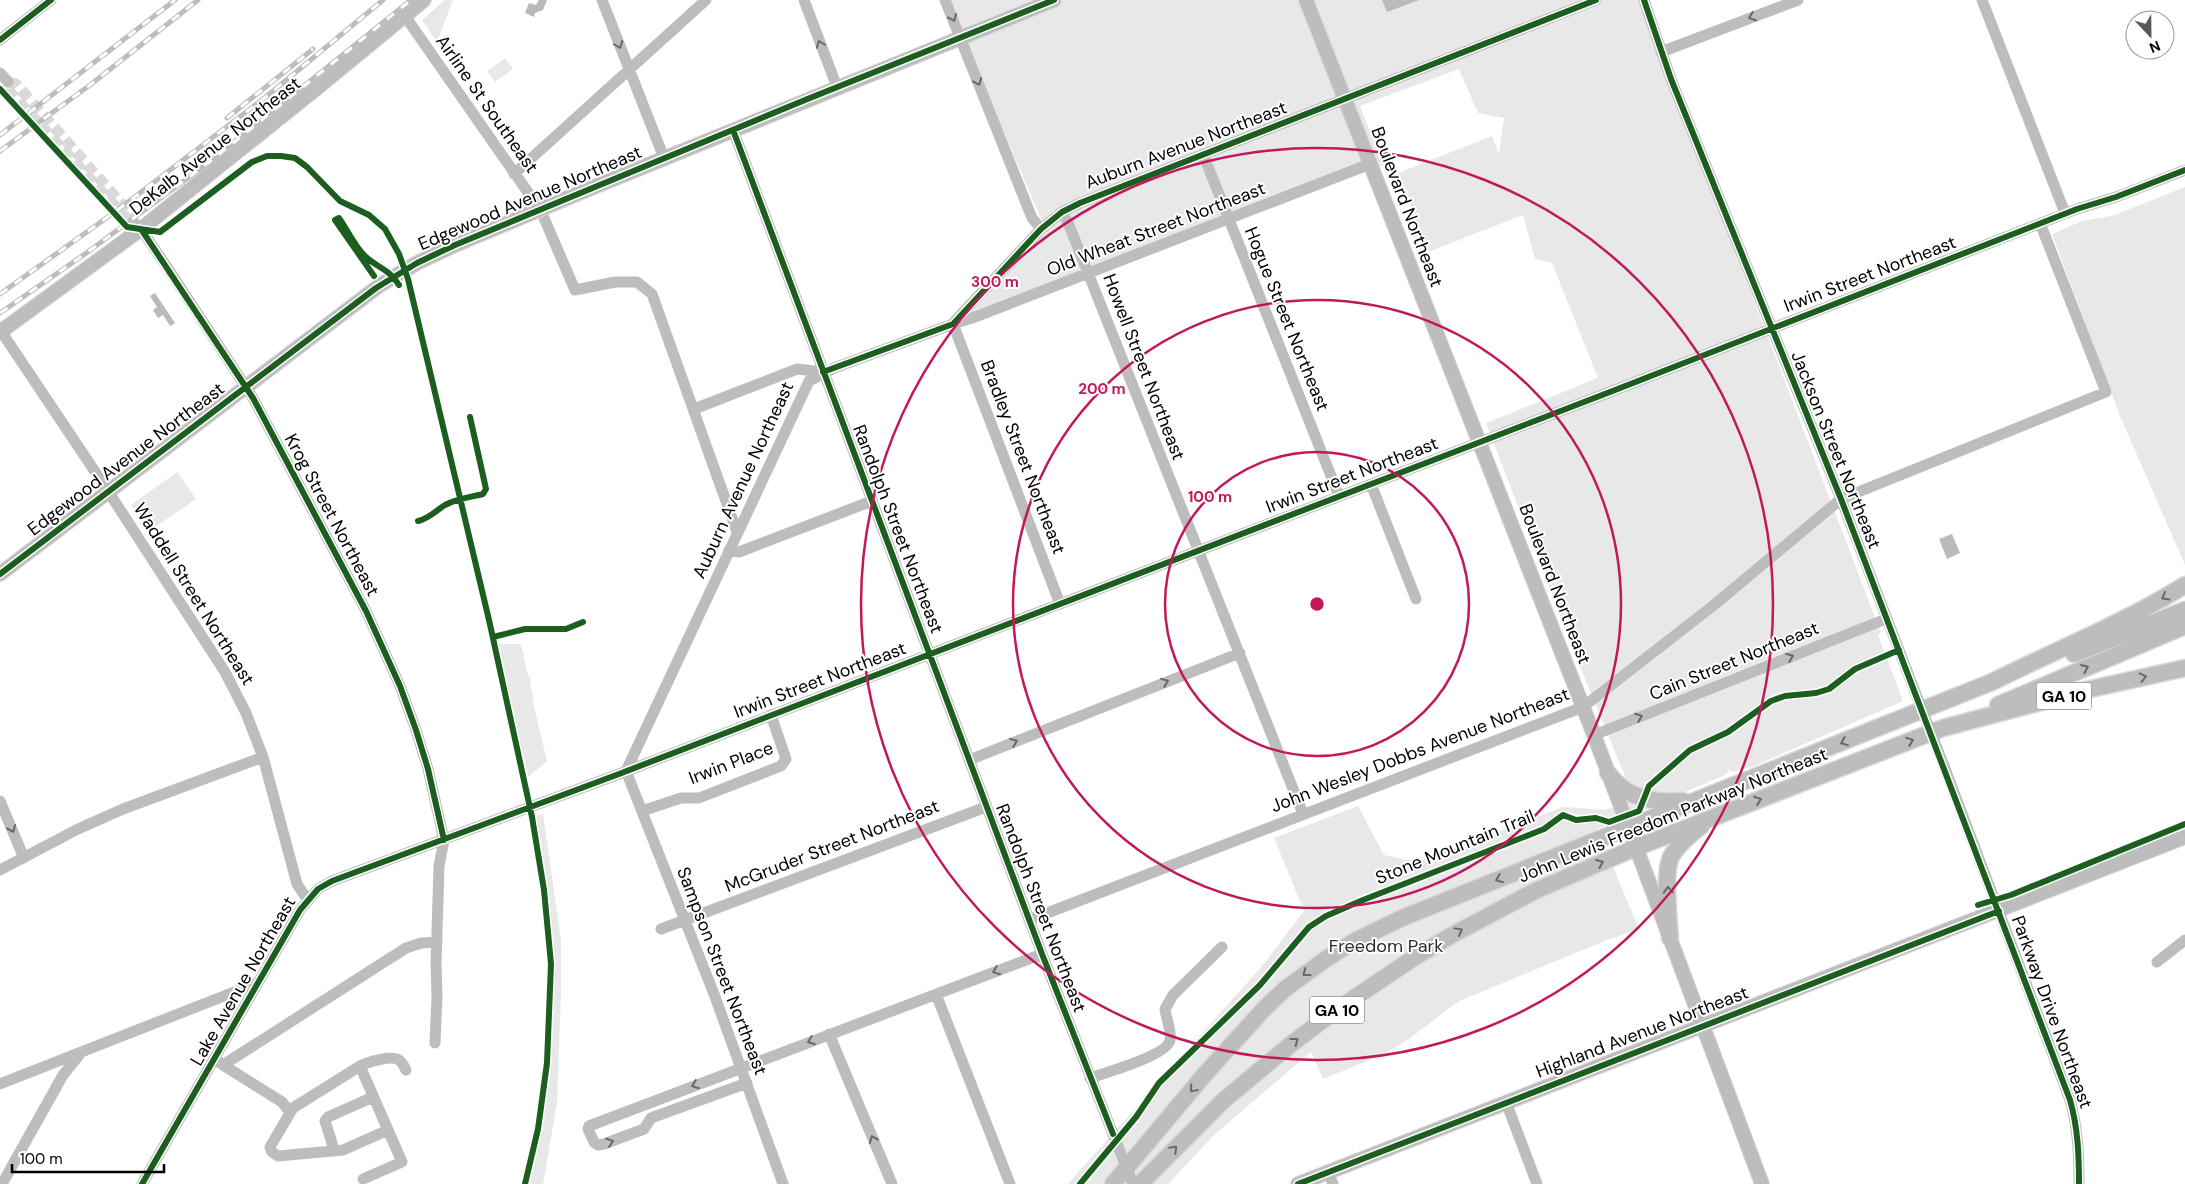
<svg xmlns="http://www.w3.org/2000/svg" width="2185" height="1184" viewBox="0 0 2185 1184" font-family="'DM Sans',sans-serif">
  <style>
    .green { fill: #e8e8e8 }
    .water { fill: #bababa }
    .lines { fill: none; stroke-linecap: round; stroke-linejoin: round }
    .minor-tunnel { stroke: #d9d9d9; stroke-width: 11; stroke-dasharray: 11 5.5; stroke-linecap: butt }
    .major-casing { stroke: #dbdbdb; stroke-width: 16 }
    .highway-casing { stroke: #dbdbdb; stroke-width: 19 }
    .minor { stroke: #bdbdbd; stroke-width: 11 }
    .major { stroke: #bdbdbd; stroke-width: 14 }
    .highway { stroke: #bdbdbd; stroke-width: 16 }
    .rail-casing { stroke: #bdbdbd; stroke-width: 5 }
    .rail { stroke: #fff; stroke-width: 3; stroke-dasharray: 9; stroke-linecap: butt }
    .major-bridge-casing { stroke: #dbdbdb; stroke-width: 16; stroke-linecap: butt }
    .minor-bridge { stroke: #bdbdbd; stroke-width: 11 }
    .major-bridge { stroke: #bdbdbd; stroke-width: 14 }
    .cycleway-casing { stroke: #fff; stroke-width: 9 }
    .cycleway { stroke: #1b5e20; stroke-width: 6 }
    .oneway { stroke: #686868 }
    .ring { fill: none; stroke: #c2185b; stroke-width: 2.5 }
    .labels { text-anchor: middle; stroke-width: 4; stroke-linejoin: round; paint-order: stroke }
    .shield { fill: #fff; stroke: #4c4c4c; stroke-width: 1 }
    .shield-label { font-size: 16px; font-weight: bold; fill: #000 }
    .street-label { font-size: 18px; fill: #000; stroke: #fff }
    .park-label { font-size: 18px; fill: #2d2d2d; stroke: #fff }
    .centre { fill: #c2185b; stroke: #fff; stroke-width: 2.5 }
    .ring-label { font-size: 15px; text-anchor: middle; font-weight: bold; fill: #c2185b; stroke: #fff; stroke-width: 4; stroke-linejoin: round; paint-order: stroke }
  </style>
  <rect width="100%" height="100%" fill="#fff"/>
  <path class="green" d="M445,0h8l-16,42 -15,-22z
    M947,0h692l242,633 -3,2 25,66 -149,65 -22,6 -2,-2 -5,5 -47,20 -1,-2 -80,36 42,100 -32,11 -148,61 -50,38 -27,16 -59,24 -12,-27 -97,83 -46,49h-100l194,-218 42,-55 -30,-73 84,-32 26,49 34,7 145,-55 42,3 27,-10 -1,-9 -57,-139 -88,-229 112,-45 -46,-115 -17,-4 -12,-44 -95,37 -30,-79 94,-37 7,17 5,-35 -26,-5 -19,-44 -99,37 23,59 -426,160 88,-97z
    M505,58l8,11 -18,13 -8,-11z
    M2185,187v378l-65,-149 -68,-182 30,-13 30,-5z
    M177,472l19,27 -47,32 -18,-26z
    M498,644h22c6,11 4,27 11,36l-1,6 4,11 -2,1 15,63 -19,16z
    M543,814l18,126v56l-4,107 -14,81h-13l1,-30 12,-81 4,-125 -12,-97 -7,-33z"/>
  <path class="water" d="M539,0h8l-4,10 -8,3 -1,4 -9,-4 4,-10 7,2z
    M1382,0h37l-32,12z
    M155,293l20,30 -5,3 -7,-11 -5,3 -5,-8 4,-3 -7,-11z
    M1952,534l8,19 -13,6 -8,-20z"/>
  <g class="lines">
    <path class="minor-tunnel" d="M8,82l8,2 117,133v5l-4,-1 -120,-130z"/>
    <defs>
      <path id="major" d="M1306,0l288,735 168,449
        M584,191l470,-191
        M0,332l141,-103 176,-141 107,-88
        M0,574l380,-289 37,-22 38,-18
        M1298,1184l887,-347"/>
      <path id="highway" d="M2074,654l111,-44
        M1998,705l187,-79
        M1608,773c19,26 45,30 75,28
        M1670,938c-1,-19 -7,-65 1,-81 6,-12 20,-23 30,-31
        M1113,1184l92,-110 59,-65 21,-20 41,-30 29,-18 47,-23 590,-236c64,-32 132,-59 193,-97
        M1140,1184l84,-84 66,-55 45,-34 77,-52 40,-24 83,-44 100,-43 308,-120 143,-38 99,-22"/>
    </defs>
    <use href="#major" class="major-casing"/>
    <use href="#highway" class="highway-casing"/>
    <path class="minor" d="M602,0l62,158
      M804,0l33,87
      M945,0l87,218 9,11
      M1644,0l27,79 170,420 66,172
      M1982,0l83,213
      M405,16l136,195 34,79 40,-8h22l15,12 85,238
      M0,40l51,-40
      M1661,52l137,-52
      M0,73l8,9
      M733,130l309,824 71,180
      M1203,154l136,342
      M514,174l192,-174
      M1062,212l7,13 234,589
      M133,222l8,7 30,44 82,125 113,213 34,75 16,44 12,39 16,71 -5,26 -3,97 1,33 -2,47
      M954,322l87,-93 21,-17 18,-9 516,-203
      M953,324l107,280
      M1,331l107,160 117,181 21,41 17,44 34,127 10,15
      M694,409l103,-40 26,3
      M1371,484l45,115
      M729,550l10,2 133,-51
      M1594,735l292,-116
      M969,760l271,-107
      M1944,766l126,334c8,28 9,55 9,84
      M626,771l183,-390 25,-13 119,-44 22,-7 395,-153
      M626,771l88,223 69,190
      M0,801l24,57
      M642,811l39,-13h18l82,-32 5,-7 -15,-44
      M0,870l78,-41 45,-20 140,-52
      M1029,920l554,-213 131,-102 127,-106 265,-107 -66,-169
      M661,929l325,-122
      M2157,962l28,-22
      M936,994l74,190
      M829,1034l63,150
      M215,1059l8,6 183,-117 15,-5 16,-1
      M223,1065l59,37 7,9
      M360,1066l42,96 -39,17
      M1090,1078c15,-5 78,-23 80,-38 2,-8 -4,-22 -5,-31l8,-14 49,-48
      M747,1083l-96,35 -7,11 -40,15 -6,1 -4,-3 -6,-13 1,-3 453,-172
      M0,1084l257,-101
      M1506,1102l31,82
      M388,1130l-45,20 -65,6 -6,-4 -2,-5 23,-39 67,-42c7,-4 32,-11 39,-6 3,2 5,6 7,10
      M333,1151l-1,-8 -7,-22 3,-4 45,-20
      M1328,1172l5,12
      M2,1184l61,-109 17,-21
      M142,1184l158,-274 18,-21 14,-8 287,-107 991,-382 467,-183 39,-12 69,-27"/>
    <use href="#major" class="major"/>
    <use href="#highway" class="highway"/>
    <defs>
      <path id="rail" d="M227,118l86,-69
        M0,135l175,-135
        M0,151l90,-66 108,-85
        M0,294l119,-85 148,-113 116,-96
        M0,313l85,-59 123,-91 203,-163"/>
    </defs>
    <use href="#rail" class="rail-casing"/>
    <use href="#rail" class="rail"/>
    <defs>
      <path id="major-bridge" d="M455,245l129,-54"/>
    </defs>
    <use href="#major-bridge" class="major-bridge-casing"/>
    <path class="minor-bridge" d="M1907,671l37,95
      M1113,1134l20,50"/>
    <use href="#major-bridge" class="major-bridge"/>
    <defs>
      <path id="cycleway" d="M1644,0l27,79 170,420 229,601c8,28 9,55 9,84
        M0,40l51,-40
        M0,89l127,138 33,5 92,-70 15,-6h14l14,2 12,9 33,34 29,14 16,14 14,25 9,25 81,341 43,197 12,73 7,74 -4,99 -9,66 -13,55
        M733,130l309,824 71,180
        M141,229l112,169 113,213 34,75 16,44 12,39 16,71
        M374,276l-39,-56 4,-2c8,11 17,31 27,39 12,11 23,12 33,28
        M823,372l130,-48 88,-95 21,-17 18,-9 516,-203
        M418,521c12,-3 17,-10 27,-16 11,-6 26,-8 38,-11l3,-5 -16,-72
        M0,574l376,-286 41,-25 38,-18 350,-145 249,-100
        M493,637l32,-8h41l17,-7
        M1978,905l33,-10 174,-71
        M142,1184l158,-274 18,-21 14,-8 287,-107 991,-382 467,-183 39,-12 69,-27
        M1080,1184l56,-67 23,-34 101,-98 49,-58 17,-11 37,-16 171,-67 10,-4 19,-14 13,5 20,-2 13,4 30,-11 10,-25 41,-36 38,-18 43,-31 14,-5 31,-3 13,-4 26,-20 44,-19
        M1298,1184l701,-273"/>
    </defs>
    <use href="#cycleway" class="cycleway-casing"/>
    <use href="#cycleway" class="cycleway"/>
  </g>
  <defs><path id="oneway-chevron" d="M-2-3.5L2.5 0L-2 3.5" fill="none" stroke-width="1.6" stroke-linecap="round" stroke-linejoin="round" transform="scale(1.25)"/></defs>
  <g class="oneway">
    <use href="#oneway-chevron" transform="translate(1752 17) rotate(159)"/>
    <use href="#oneway-chevron" transform="translate(953 18) rotate(68)"/>
    <use href="#oneway-chevron" transform="translate(820 44) rotate(-111)"/>
    <use href="#oneway-chevron" transform="translate(619 45) rotate(69)"/>
    <use href="#oneway-chevron" transform="translate(978 82) rotate(68)"/>
    <use href="#oneway-chevron" transform="translate(2165 597) rotate(150)"/>
    <use href="#oneway-chevron" transform="translate(1790 657) rotate(-22)"/>
    <use href="#oneway-chevron" transform="translate(2085 668) rotate(-23)"/>
    <use href="#oneway-chevron" transform="translate(2143 677) rotate(-13)"/>
    <use href="#oneway-chevron" transform="translate(1165 682) rotate(-22)"/>
    <use href="#oneway-chevron" transform="translate(1639 717) rotate(-21)"/>
    <use href="#oneway-chevron" transform="translate(1910 741) rotate(-21)"/>
    <use href="#oneway-chevron" transform="translate(1014 742) rotate(-22)"/>
    <use href="#oneway-chevron" transform="translate(1844 742) rotate(158)"/>
    <use href="#oneway-chevron" transform="translate(1758 800) rotate(-21)"/>
    <use href="#oneway-chevron" transform="translate(12 829) rotate(67)"/>
    <use href="#oneway-chevron" transform="translate(1600 863) rotate(-23)"/>
    <use href="#oneway-chevron" transform="translate(1499 879) rotate(158)"/>
    <use href="#oneway-chevron" transform="translate(1668 890) rotate(-94)"/>
    <use href="#oneway-chevron" transform="translate(1459 931) rotate(-29)"/>
    <use href="#oneway-chevron" transform="translate(996 971) rotate(159)"/>
    <use href="#oneway-chevron" transform="translate(1306 973) rotate(143)"/>
    <use href="#oneway-chevron" transform="translate(811 1041) rotate(160)"/>
    <use href="#oneway-chevron" transform="translate(1295 1041) rotate(-37)"/>
    <use href="#oneway-chevron" transform="translate(695 1085) rotate(159)"/>
    <use href="#oneway-chevron" transform="translate(1193 1089) rotate(130)"/>
    <use href="#oneway-chevron" transform="translate(873 1139) rotate(-113)"/>
    <use href="#oneway-chevron" transform="translate(610 1142) rotate(-19)"/>
    <use href="#oneway-chevron" transform="translate(1174 1149) rotate(-45)"/>
  </g>
  <g class="ring">
    <circle cx="1317" cy="604" r="152"/>
    <circle cx="1317" cy="604" r="304"/>
    <circle cx="1317" cy="604" r="456"/>
  </g>
  <g class="labels">
    <g class="shield">
      <rect x="2036.5" y="682.5" width="55" height="27" rx="4"/>
      <rect x="1309.5" y="996.5" width="55" height="27" rx="4"/>
    </g>
    <g class="shield-label">
      <text x="2064" y="702">GA 10</text>
      <text x="1337" y="1016">GA 10</text>
    </g>
    <g class="street-label">
      <text transform="translate(487 104) rotate(55)" y="6">Airline St Southeast</text>
      <text transform="translate(1186 145) rotate(-21)" y="6">Auburn Avenue Northeast</text>
      <text transform="translate(215 146) rotate(-38)" y="6">DeKalb Avenue Northeast</text>
      <text transform="translate(530 198) rotate(-23)" y="6">Edgewood Avenue Northeast</text>
      <text transform="translate(1407 207) rotate(69)" y="6">Boulevard Northeast</text>
      <text transform="translate(1156 229) rotate(-21)" y="6">Old Wheat Street Northeast</text>
      <text transform="translate(1870 274) rotate(-21)" y="6">Irwin Street Northeast</text>
      <text transform="translate(1287 319) rotate(68)" y="6">Hogue Street Northeast</text>
      <text transform="translate(1144 367) rotate(69)" y="6">Howell Street Northeast</text>
      <text transform="translate(1836 450) rotate(68)" y="6">Jackson Street Northeast</text>
      <text transform="translate(1023 457) rotate(69)" y="6">Bradley Street Northeast</text>
      <text transform="translate(126 459) rotate(-37)" y="6">Edgewood Avenue Northeast</text>
      <text transform="translate(1352 475) rotate(-21)" y="6">Irwin Street Northeast</text>
      <text transform="translate(743 480) rotate(-65)" y="6">Auburn Avenue Northeast</text>
      <text transform="translate(332 515) rotate(62)" y="6">Krog Street Northeast</text>
      <text transform="translate(898 529) rotate(69)" y="6">Randolph Street Northeast</text>
      <text transform="translate(1555 584) rotate(69)" y="6">Boulevard Northeast</text>
      <text transform="translate(194 594) rotate(58)" y="6">Waddell Street Northeast</text>
      <text transform="translate(1734 661) rotate(-22)" y="6">Cain Street Northeast</text>
      <text transform="translate(820 680) rotate(-21)" y="6">Irwin Street Northeast</text>
      <text transform="translate(1420 750) rotate(-21)" y="6">John Wesley Dobbs Avenue Northeast</text>
      <text transform="translate(731 763) rotate(-21)" y="6">Irwin Place</text>
      <text transform="translate(1673 815) rotate(-22)" y="6">John Lewis Freedom Parkway Northeast</text>
      <text transform="translate(832 846) rotate(-21)" y="6">McGruder Street Northeast</text>
      <text transform="translate(1455 847) rotate(-22)" y="6">Stone Mountain Trail</text>
      <text transform="translate(1041 908) rotate(69)" y="6">Randolph Street Northeast</text>
      <text transform="translate(722 971) rotate(69)" y="6">Sampson Street Northeast</text>
      <text transform="translate(243 981) rotate(-60)" y="6">Lake Avenue Northeast</text>
      <text transform="translate(2052 1012) rotate(70)" y="6">Parkway Drive Northeast</text>
      <text transform="translate(1642 1032) rotate(-21)" y="6">Highland Avenue Northeast</text>
    </g>
    <g class="park-label">
      <text x="1386" y="952">Freedom Park</text>
    </g>
  </g>
  <circle cx="1317" cy="604" r="8" class="centre"/>
  <g class="ring-label">
    <text x="995" y="287">300 m</text>
    <text x="1102" y="394">200 m</text>
    <text x="1210" y="502">100 m</text>
  </g>
  <g transform="translate(2150 35) rotate(158)"><circle r="24" fill="#ffffff" stroke="#999999"/>
  <path d="M0-4L9 19L0 12L-9 19Z" fill="#595959"/>
  <text y="-8" font-size="14" font-weight="bold" text-anchor="middle" fill="#000000">N</text>
  </g>
  <path d="M12 1164v8h152v-8" fill="none" stroke="#000000" stroke-width="2.5"/>
  <text x="20" y="1164" font-size="15" fill="#000000" stroke="#ffffff" stroke-width="4" paint-order="stroke">100 m</text>
</svg>
